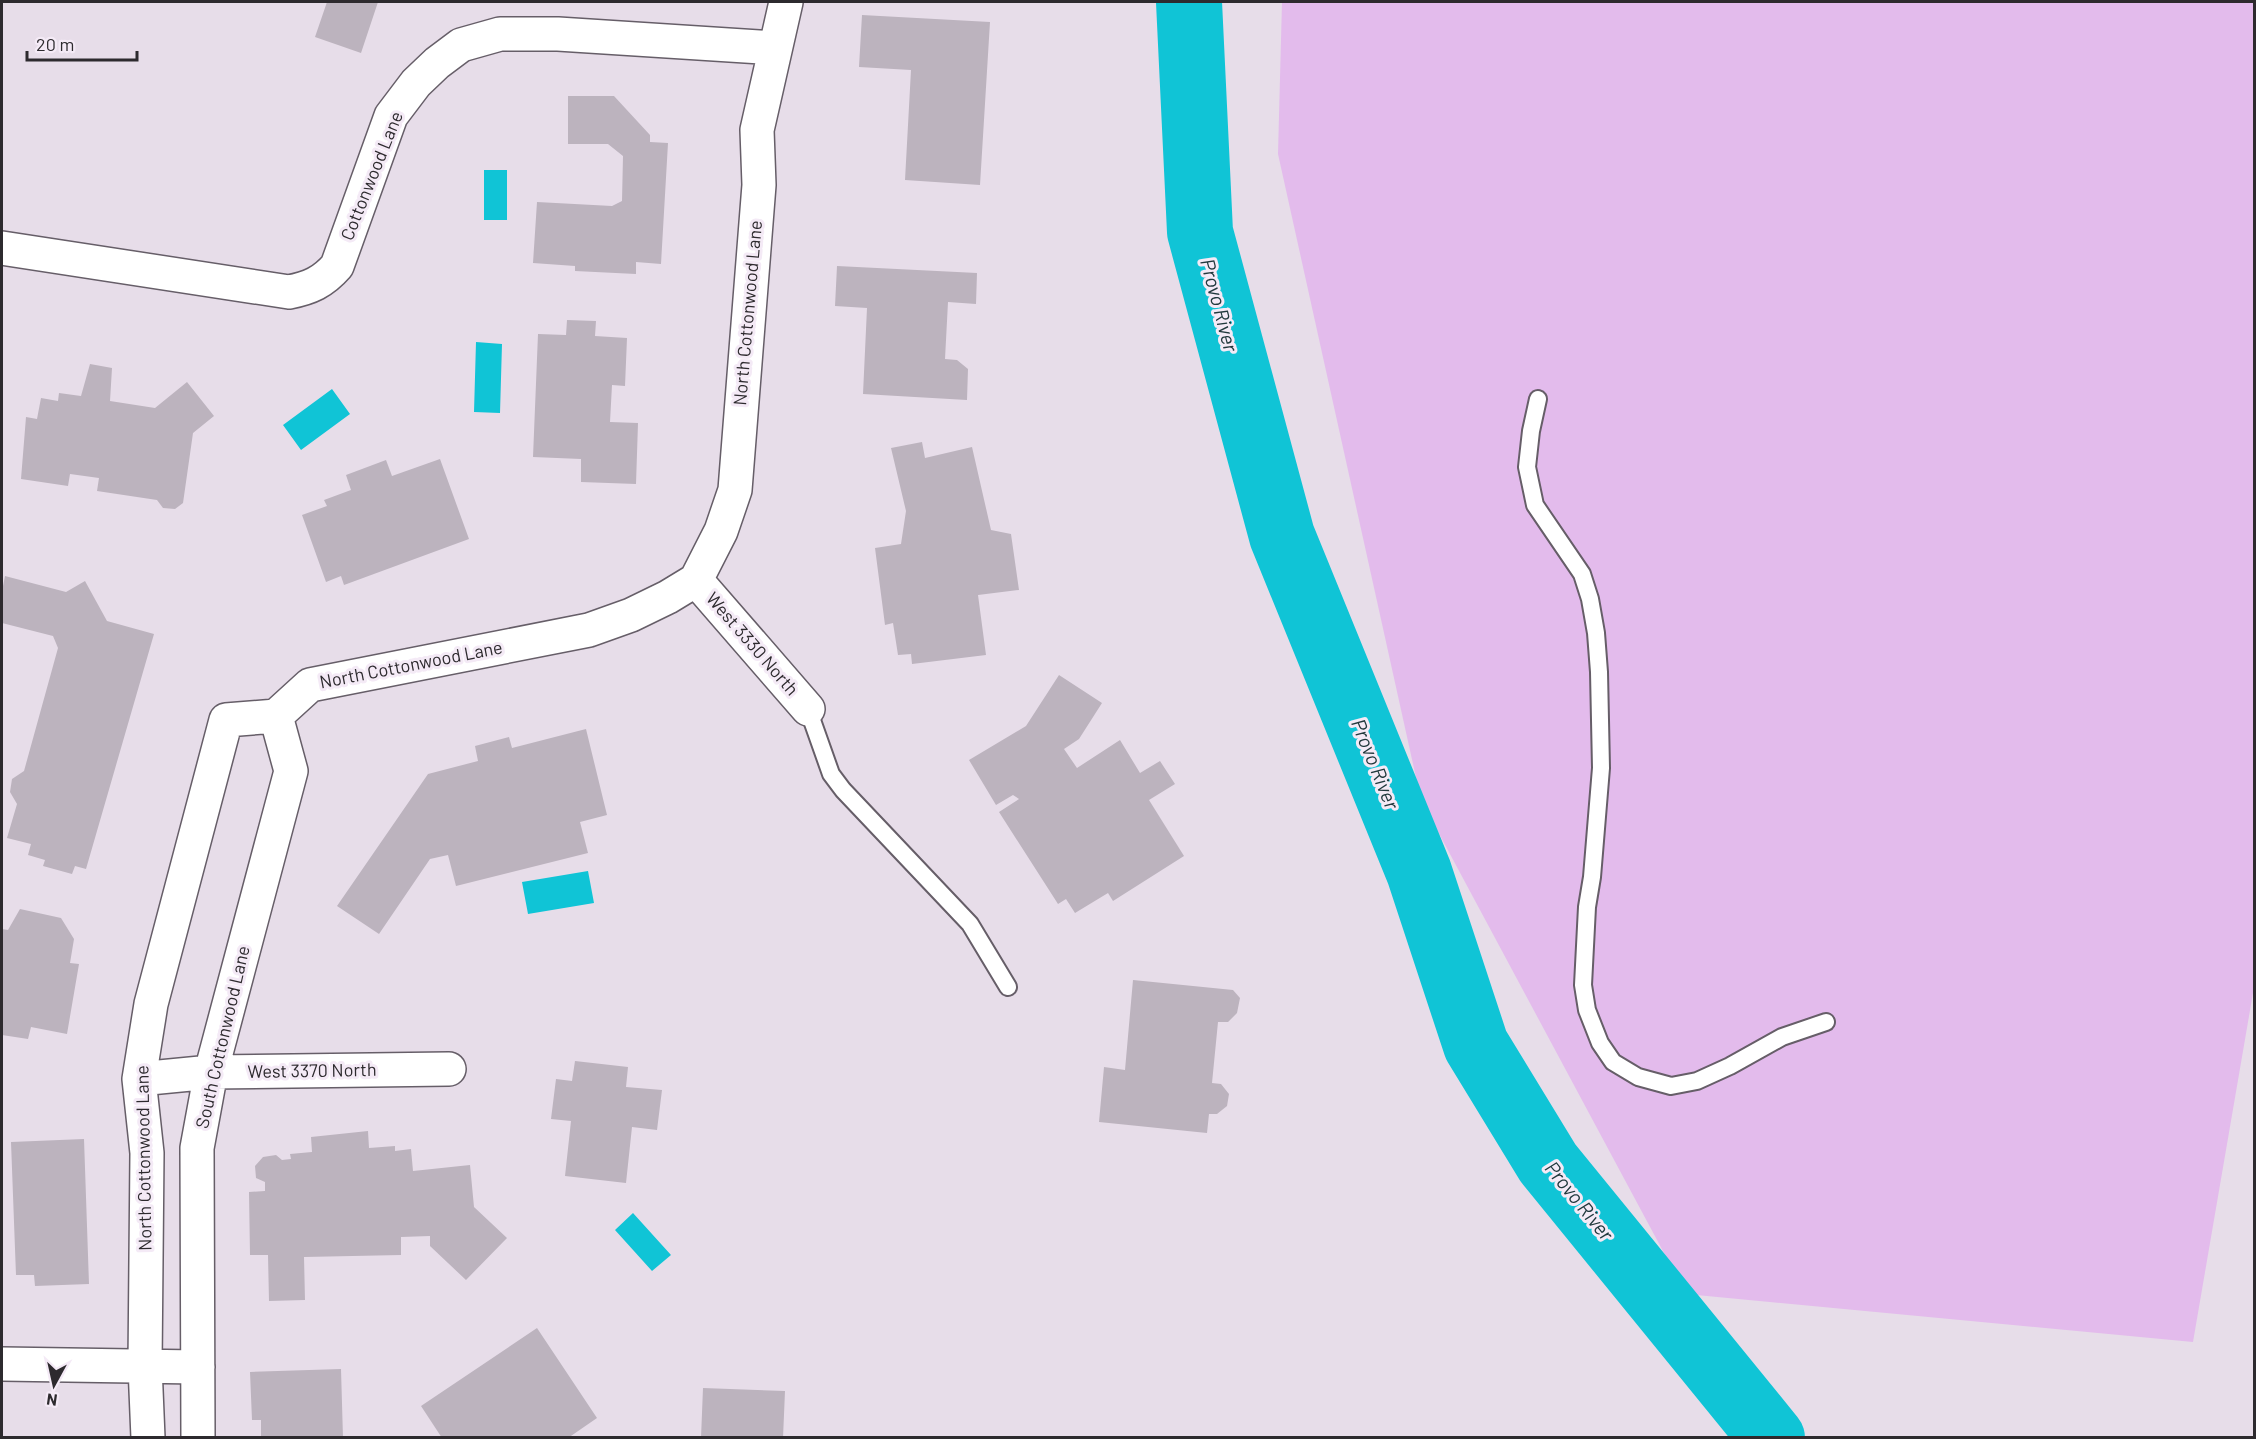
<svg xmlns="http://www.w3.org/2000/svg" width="2256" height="1439" viewBox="0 0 2256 1439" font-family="Barlow,sans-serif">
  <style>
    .green { fill: #e3bbec }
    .water { fill: #10c4d6 }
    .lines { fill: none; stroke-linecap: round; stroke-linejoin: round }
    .river { stroke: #10c4d6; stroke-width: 66 }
    .building { fill: #bcb3be }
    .lane-casing { stroke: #665e68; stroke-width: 20 }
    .street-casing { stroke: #665e68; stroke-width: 36 }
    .lane { stroke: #fff; stroke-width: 16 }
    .street { stroke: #fff; stroke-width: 33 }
    .labels { text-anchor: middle; stroke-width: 6; stroke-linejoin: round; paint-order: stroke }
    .street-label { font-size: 18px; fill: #2d2a2e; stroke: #f4eaf6 }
    .water-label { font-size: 20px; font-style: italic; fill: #21393d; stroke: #f4eaf6 }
  </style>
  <rect width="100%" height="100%" fill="#e7dde9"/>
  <path class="green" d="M1282,2h972v985l-61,355 -507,-48 -265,-494 -143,-646z"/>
  <path class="water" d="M484,170h23v50h-23z
    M476,342l26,2 -2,69 -26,-1z
    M332,389l18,25 -49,36 -18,-25z
    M588,871l6,32 -66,11 -6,-32z
    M633,1213l38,42 -19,16 -37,-41z"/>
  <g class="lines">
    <path class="river" d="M1189,2l11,230 82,304 137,336 57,173 72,118 224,275"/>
  </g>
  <path class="building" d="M327,2h51l-17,51 -46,-16z
    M862,15l128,7 -10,163 -75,-5 6,-110 -52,-3z
    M568,96h46l36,39v7l18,1 -7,121 -25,-2v12l-61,-3v-5l-42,-3 4,-61 75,4 10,-5 1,-45 -15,-12h-40z
    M837,266l140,7 -1,31 -28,-2 -3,57 12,1 11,9 -1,31 -104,-6 4,-86 -32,-2z
    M567,320l29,1 -1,15 32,2 -2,48 -13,-1 -2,37 28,1 -2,61 -55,-2v-23l-48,-2 5,-123 28,1z
    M90,364l22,4 -2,33 45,7 32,-26 27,34 -21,17 -10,70 -8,6 -12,-1 -6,-8 -60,-9 2,-13 -29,-4 -2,12 -47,-7 5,-62 11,2 4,-21 17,3 1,-8 22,3z
    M922,442l3,16 47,-11 19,83 20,4 8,56 -41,5 8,60 -74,9 -1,-10 -13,1 -5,-32 -8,2 -10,-77 26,-4 5,-33 -15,-63z
    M440,459l29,80 -125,46 -3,-9 -15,6 -24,-67 25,-9 -3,-6 27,-10 -5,-15 40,-15 6,16z
    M5,576l61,16 19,-11 22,40 47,13 -68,235 -11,-3 -3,8 -29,-8 2,-6 -17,-5 3,-11 -24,-6 10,-34 -7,-12 2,-13 12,-8 34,-123 -5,-12 -51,-13v-32z
    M1059,675l43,28 -23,36 -15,10 13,19 43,-28 20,33 20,-12 15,23 -26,16 35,56 -71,45 -5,-8 -33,20 -9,-14 -8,5 -59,-92 20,-13 -6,-4 -17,10 -27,-45 57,-34z
    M586,729l21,86 -27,7 8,31 -132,33 -8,-31 -18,4 -51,75 -42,-28 91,-132 50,-13 -3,-15 34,-9 3,11z
    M20,909l41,9 13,21 -4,24 9,1 -12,70 -36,-7 -3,12 -26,-4v-106l6,1z
    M1133,980l100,10 7,8 -3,15 -9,9h-10l-6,61 9,1 8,10 -2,12 -10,8h-8l-2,19 -108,-11 5,-55 21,3z
    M575,1061l53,6 -2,20 36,3 -5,40 -25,-3 -6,56 -61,-7 6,-55 -20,-2 5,-40 16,2z
    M368,1131l1,17 26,-2v5l16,-2 2,22 57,-6 4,42 33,31 -41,42 -36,-34v-10l-29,1v18l-97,2 1,43 -36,1 -1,-46h-18l-1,-63 16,-1v-9l-9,-4 -1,-12 8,-9 13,-2 6,5 9,-1 -1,-5 22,-2 -1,-15z
    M84,1139l5,145 -54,2 -1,-11h-18l-5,-133z
    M537,1328l60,90 -29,20h-126l-21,-32z
    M341,1369l2,69h-82v-18h-9l-2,-48z
    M703,1388l82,3 -2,47h-82z"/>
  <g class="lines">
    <defs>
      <path id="lane" d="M1538,399l-7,32 -4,36 8,38 47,69 8,25 6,34 3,39 2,96 -9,109 -5,30 -4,78 4,25 13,33 13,19 25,15 33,9 26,-5 33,-15 52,-29 44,-15
        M808,709l23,65 12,16 127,134 38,63"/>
      <path id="street" d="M2,248l287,44c21,-4 34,-10 48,-26l54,-150 25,-33 21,-20 24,-18 39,-11h58l217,14
        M696,580l112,129
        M139,1079l72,-7 238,-3
        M2,1364l196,3
        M148,1438l-3,-72 2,-213 -8,-74 12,-75 75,-284 50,-4 34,-31 279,-55 42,-15 37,-18 28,-17 25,-49 14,-41 24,-305 -2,-55 29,-128
        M198,1438l-1,-290 14,-76 80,-301 -15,-55"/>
    </defs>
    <use href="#lane" class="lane-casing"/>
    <use href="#street" class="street-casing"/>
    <use href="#lane" class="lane"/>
    <use href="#street" class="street"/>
  </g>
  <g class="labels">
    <g class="street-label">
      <text transform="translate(372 176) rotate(-68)" y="6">Cottonwood Lane</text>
      <text transform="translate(748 313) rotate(-85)" y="6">North Cottonwood Lane</text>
      <text transform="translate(752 644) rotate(49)" y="6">West 3330 North</text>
      <text transform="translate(411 665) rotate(-11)" y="6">North Cottonwood Lane</text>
      <text transform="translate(223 1037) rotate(-77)" y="6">South Cottonwood Lane</text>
      <text transform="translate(312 1071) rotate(-1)" y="6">West 3370 North</text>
      <text transform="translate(144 1158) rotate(-91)" y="6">North Cottonwood Lane</text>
    </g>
    <g class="water-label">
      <text transform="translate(1219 305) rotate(75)" y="7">Provo River</text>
      <text transform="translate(1375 764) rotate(68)" y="7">Provo River</text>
      <text transform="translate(1579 1201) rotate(51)" y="7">Provo River</text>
    </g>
  </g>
  <rect width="2256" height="1439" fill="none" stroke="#2d2a2e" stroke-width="6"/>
  <g transform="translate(54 1385) rotate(188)" stroke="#f4eaf6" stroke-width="4.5" paint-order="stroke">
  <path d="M0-4.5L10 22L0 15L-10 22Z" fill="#2d2a2e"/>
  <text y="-9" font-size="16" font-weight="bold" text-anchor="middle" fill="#2d2a2e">N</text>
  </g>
  <path d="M27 51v9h110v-9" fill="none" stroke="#2d2a2e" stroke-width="3"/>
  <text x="36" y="51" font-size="18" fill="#2d2a2e" stroke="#f4eaf6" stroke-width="4.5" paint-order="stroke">20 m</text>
</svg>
